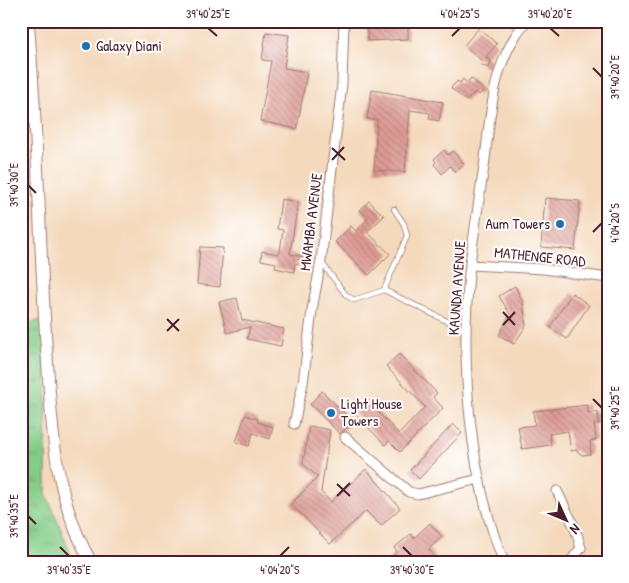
<svg xmlns="http://www.w3.org/2000/svg" width="629" height="583" viewBox="0 0 629 583" font-family="'Patrick Hand',sans-serif">
  <style>
    .grass { fill: url(#grass-tufts); stroke: #68765a }
    .building { fill: url(#building-back-hatch) }
    .lines { fill: none; stroke-linecap: round; stroke-linejoin: round }
    .service-casing { stroke: #9f7c74; stroke-width: 6 }
    .minor-casing { stroke: #9f7c74; stroke-width: 11 }
    .tertiary-casing { stroke: #9f7c74; stroke-width: 13 }
    .service { stroke: #fff; stroke-width: 4.5 }
    .minor { stroke: #fff; stroke-width: 9 }
    .tertiary { stroke: #fff; stroke-width: 11 }
    .ticks { fill: none; stroke: #4a1f2b; stroke-width: 2 }
    .poi-dot { fill: #1f6fb2; stroke: #fff; stroke-width: 2 }
    .labels { text-anchor: middle; stroke-width: 4; stroke-linejoin: round; paint-order: stroke }
    .poi-label { font-size: 15px; fill: #4a1f2b; stroke: #fff; text-anchor: start }
    .street-label { font-size: 15px; fill: #4a1f2b; stroke: #fff }
    .neatline { fill: none; stroke: #4a1f2b; stroke-width: 2 }
    .ticks-label { font-size: 12px; text-anchor: middle; fill: #4a1f2b }
  </style>
  <defs>
    <pattern id="grass-tufts" width="24" height="20" patternUnits="userSpaceOnUse" patternTransform="scale(1.25)"><rect width="24" height="20" fill="#85cc88"/><path d="M3 7l-1-3M5 7V3M7 7l1-3M15 17l-1-3M17 17v-4M19 17l1-3" fill="none" stroke="#74af76"/></pattern>
    <pattern id="building-back-hatch" width="6" height="6" patternUnits="userSpaceOnUse" patternTransform="scale(1.25)"><rect width="6" height="6" fill="#de9b94"/><path d="M-1 5l2 2M0 0l6 6M5-1l2 2" fill="none" stroke="#b67e79"/></pattern>
  </defs>
  <rect width="100%" height="100%" fill="#fff"/>
  <filter id="ink" filterUnits="userSpaceOnUse"><feTurbulence type="fractalNoise" baseFrequency=".02" numOctaves="2"/><feDisplacementMap in="SourceGraphic" scale="10" xChannelSelector="R" yChannelSelector="G"/><feConvolveMatrix kernelMatrix="1 2 1 2 8 2 1 2 1" color-interpolation-filters="sRGB"/></filter>
  <filter id="wash" filterUnits="userSpaceOnUse"><feTurbulence type="fractalNoise" baseFrequency=".0096" numOctaves="4" result="noise"/><feDisplacementMap in="SourceGraphic" scale="20" xChannelSelector="R" yChannelSelector="G"/><feGaussianBlur stdDeviation="1.12" result="paint"/><feColorMatrix in="noise" values="0 0 0 0 0 0 0 0 0 0 0 0 0 0 0 0 0 1.4 0 .05"/><feComposite in="paint" operator="in"/></filter>
  <g filter="url(#wash)">
    <rect width="100%" height="100%" fill="#f4d9bc"/>
    <path class="grass" d="M47,319l-1,174 28,69h-53v-237z"/>
    <g id="blocks">
      <path class="building" d="M366,21h42v18l-40,2z
        M479,28l18,16 -11,13 5,4 -2,7 -8,-3 1,-4 -18,-16z
        M266,32l23,3 -5,33 23,4 -10,57 -37,-8 11,-60 -9,-1z
        M471,78l13,12 -5,5 -4,-3 -9,9 -15,-13 6,-7 3,2 3,-4 4,4z
        M372,90l71,12 -4,19 -10,-2 1,-6 -20,-3 -5,62 -31,-2 3,-50 -10,-1z
        M444,150l4,5 5,-4 11,13 -9,8 -5,-6 -8,8 -8,-10 2,-2 -2,-3z
        M545,198l35,3 -5,49 -34,-3z
        M281,199l17,3 -8,52 16,3 -2,8 -9,-2 -1,9 -19,-4 1,-5 -15,-3 1,-9 16,3 2,-2 3,-22 -6,-1z
        M369,201l15,15 -17,16 23,22 -21,21 -34,-33 16,-16 5,5 12,-13 -8,-8z
        M200,247l23,1 -3,39 -23,-3z
        M515,286l8,16 3,24 -12,18 -15,-9 11,-21 -11,-18z
        M572,293l17,12 -22,34 -17,-12z
        M237,298l5,22 42,9 -3,17 -34,-7 3,-12 -23,6 -8,-31z
        M399,354l38,39 -4,4 10,11 -43,44 -11,-11 -4,4 -30,-32 13,-12 31,33 26,-27 -39,-41z
        M322,391l31,31 -13,12 -30,-30z
        M588,405v8l10,-1 1,12h-5l2,16 -6,1 1,13 -9,1 -6,-5 -5,1 -3,-20 -19,3 2,11 -29,4 -4,-22 17,-2 -2,-14z
        M245,415l13,4 -1,3 16,5 -3,12 -17,-6 -4,13 -13,-4z
        M453,424l9,9 -43,46 -9,-9z
        M309,426l21,4 -9,62 10,10 35,-33 34,39 -19,18 -15,-15 -36,33 -39,-40 27,-27 -15,-13z
        M430,523l12,14 -13,12 11,13h-55l12,-10 -3,-4 17,-14 3,4z"/>
    </g>
  </g>
  <g filter="url(#ink)">
    <use href="#blocks" fill-opacity="0" stroke="#9f7c74" stroke-width="1"/>
    <g class="lines">
      <defs>
        <path id="service" d="M322,263l24,32 8,5 30,-10 81,40
          M384,290l23,-54 -3,-12 -10,-15"/>
        <path id="minor" d="M470,265l74,4 64,9
          M294,424l9,-41 9,-73 9,-49 21,-177 2,-63
          M345,437l64,55 9,2 61,-15
          M557,491l18,37 6,20 -11,14
          M504,562c-36,-87 -44,-204 -34,-298 4,-32 9,-64 14,-97 7,-53 7,-103 42,-146"/>
        <path id="tertiary" d="M28,21c10,107 11,214 18,321 6,78 5,150 45,220"/>
      </defs>
      <use href="#service" class="service-casing"/>
      <use href="#minor" class="minor-casing"/>
      <use href="#tertiary" class="tertiary-casing"/>
      <use href="#service" class="service"/>
      <use href="#minor" class="minor"/>
      <use href="#tertiary" class="tertiary"/>
    </g>
  </g>
  <path class="ticks" d="M208,28l9,8M550,28l9,8M452,36l8,-8M593,68l9,9M332,148l13,12M332,160l12,-13M28,185l8,8M593,232l9,-9M503,312l12,13M167,319l12,12M503,325l12,-13M167,331l12,-12M593,399l9,9M337,484l13,12M337,496l13,-13M28,516l8,8M60,547l9,9M403,547l9,9M280,556l9,-9"/>
  <g class="poi-dot">
    <circle cx="86" cy="46" r="5"/>
    <circle cx="560" cy="224" r="5"/>
    <circle cx="331" cy="413" r="5"/>
  </g>
  <g class="labels">
    <g class="poi-label">
      <text x="96" y="51">Galaxy Diani</text>
      <text x="550" y="229" text-anchor="end">Aum Towers</text>
      <text x="341" y="409">Light House<tspan x="341" dy="17">Towers</tspan></text>
    </g>
    <g class="street-label">
      <text transform="translate(311 222) rotate(-83)" y="5">MWAMBA AVENUE</text>
      <text transform="translate(540 257) rotate(6)" y="5">MATHENGE ROAD</text>
      <text transform="translate(457 288) rotate(-86)" y="5">KAUNDA AVENUE</text>
    </g>
  </g>
  <rect width="629" height="583" fill="none" stroke="#fff" stroke-width="55"/>
  <g transform="translate(566 520) rotate(134)" stroke="#ffffff" stroke-width="4" paint-order="stroke">
  <path d="M0-4L9 19L0 12L-9 19Z" fill="#4a1f2b"/>
  <text y="-8" font-size="14" font-weight="bold" text-anchor="middle" fill="#4a1f2b">N</text>
  </g>
  <rect x="28" y="28" width="574" height="528" class="neatline"/>
  <g class="ticks-label">
    <text x="208" y="18">39°40'25"E</text>
    <text x="460" y="18">4°04'25"S</text>
    <text x="550" y="18">39°40'20"E</text>
    <text transform="translate(615 77) rotate(-90)" y="4">39°40'20"E</text>
    <text transform="translate(14 185) rotate(-90)" y="4">39°40'30"E</text>
    <text transform="translate(615 223) rotate(-90)" y="4">4°04'20"S</text>
    <text transform="translate(615 408) rotate(-90)" y="4">39°40'25"E</text>
    <text transform="translate(14 516) rotate(-90)" y="4">39°40'35"E</text>
    <text x="69" y="574">39°40'35"E</text>
    <text x="280" y="574">4°04'20"S</text>
    <text x="412" y="574">39°40'30"E</text>
  </g>
</svg>
